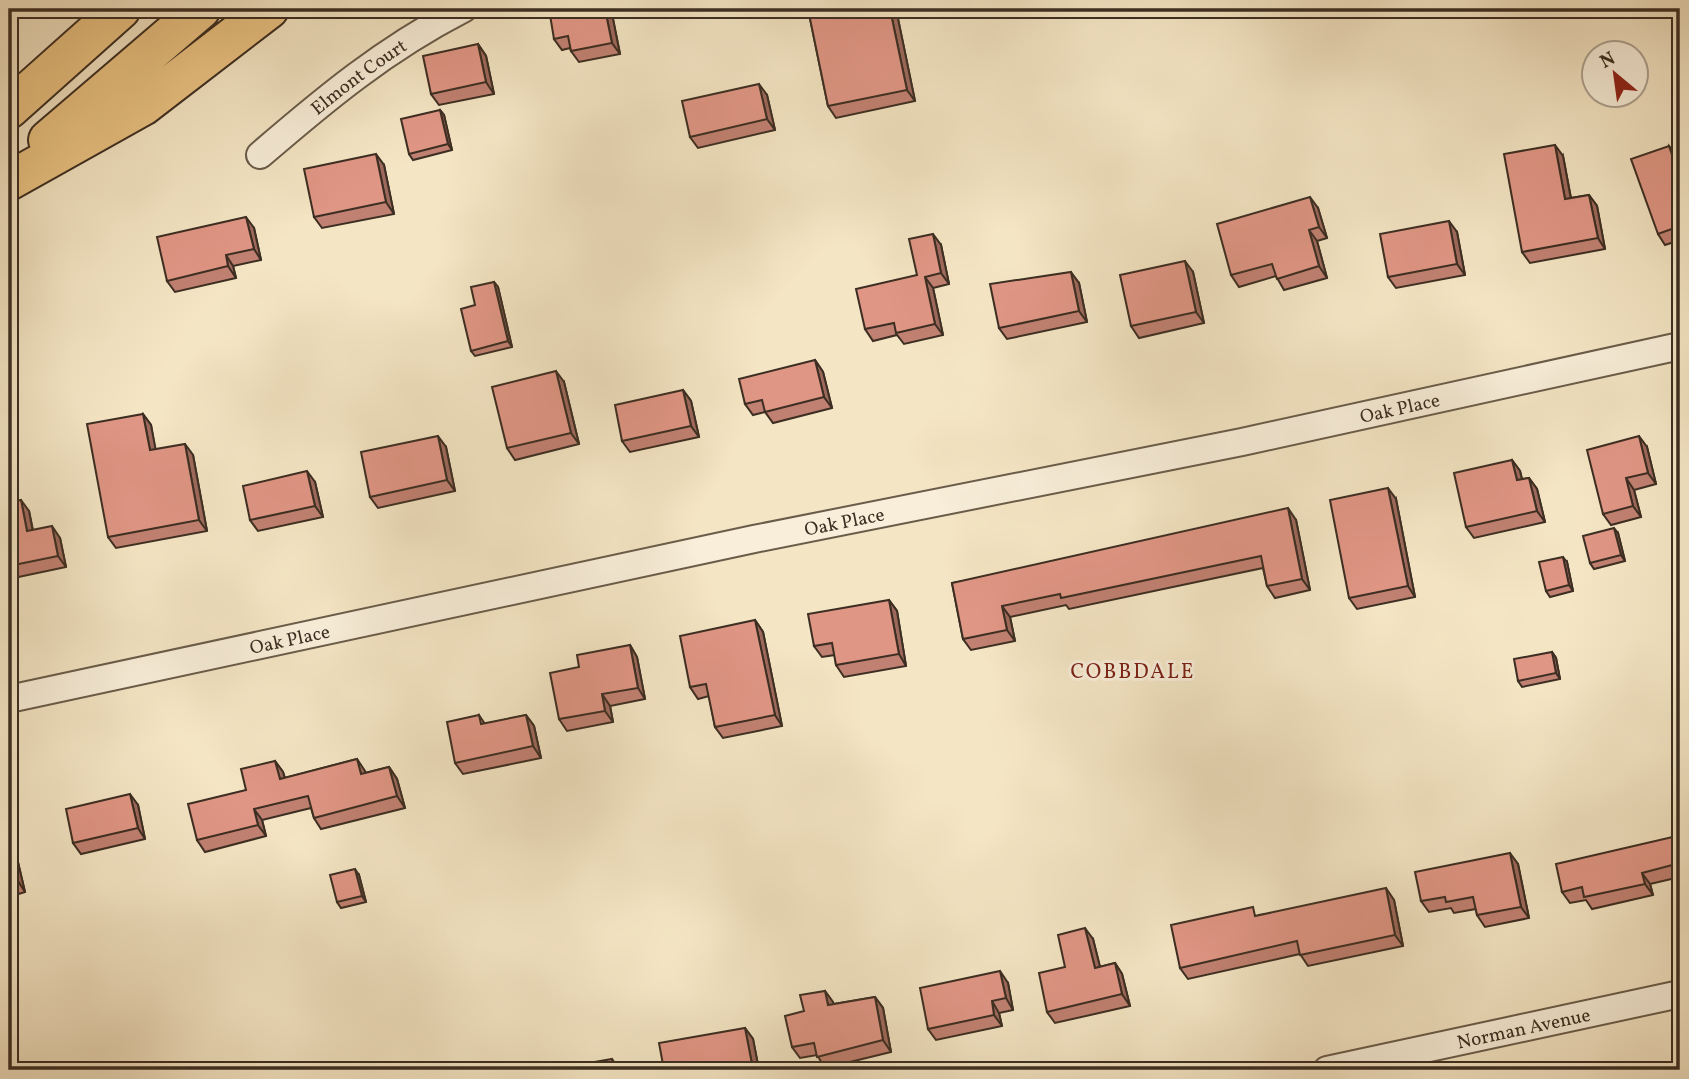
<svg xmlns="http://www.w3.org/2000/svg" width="1689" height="1079" viewBox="0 0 1689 1079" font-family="Vollkorn,serif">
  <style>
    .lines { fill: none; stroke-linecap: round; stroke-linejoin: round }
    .minor-casing { stroke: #6a5c4a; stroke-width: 30 }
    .motorway-casing { stroke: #3c2e22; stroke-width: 42 }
    .minor { stroke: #f8eed9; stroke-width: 26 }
    .motorway { stroke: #eac282; stroke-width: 38 }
    .wall { fill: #c18172; stroke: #3c2e22; stroke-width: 2 }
    .shaded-wall { fill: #9d695d; stroke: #3c2e22; stroke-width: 2 }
    .building { fill: #e09685; stroke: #3c2e22; stroke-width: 2 }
    .labels { text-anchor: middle; stroke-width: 6; stroke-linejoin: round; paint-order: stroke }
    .street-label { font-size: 19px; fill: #3c2e22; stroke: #f8eed9 }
    .neighbourhood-label { font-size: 21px; letter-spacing: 2px; fill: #7a1f14; stroke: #f8eed9 }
  </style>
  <rect width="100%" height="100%" fill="#f4e5c4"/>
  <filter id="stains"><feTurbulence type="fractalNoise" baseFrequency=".00286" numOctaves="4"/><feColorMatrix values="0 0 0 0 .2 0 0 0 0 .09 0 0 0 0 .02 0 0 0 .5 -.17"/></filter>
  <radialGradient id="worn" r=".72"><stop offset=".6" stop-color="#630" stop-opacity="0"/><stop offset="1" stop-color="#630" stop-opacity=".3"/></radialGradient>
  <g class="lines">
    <defs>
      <g id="minor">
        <path id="s1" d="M260,155c65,-56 125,-106 203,-146"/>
        <path id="s2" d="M9,699l745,-160 488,-97 438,-96"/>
        <path id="s3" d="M1327,1070l353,-76"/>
      </g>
      <path id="motorway" d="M9,109l112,-100
        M48,140l153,-131
        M9,181l134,-75 126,-97"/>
    </defs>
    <use href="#minor" class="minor-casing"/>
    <use href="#motorway" class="motorway-casing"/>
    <use href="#minor" class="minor"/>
    <use href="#motorway" class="motorway"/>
  </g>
  <path class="wall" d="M611,9l9,45 -41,8 -8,-11 -1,-3 -8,2 -8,-11z
    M808,9h88l19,92 -79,17 -8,-12z
    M478,44l8,12 8,38 -55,11 -8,-11z
    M767,95l8,35 -77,18 -8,-11z
    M440,110l4,5 8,35 -39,10 -4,-6z
    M1669,146l8,11 3,10v73l-15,5 -7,-11z
    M1563,156l8,42 18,-3 8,11 8,43 -75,14 -8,-11z
    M384,165l10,49 -72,14 -8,-11z
    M1318,208l9,30 -10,3 10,37 -43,12 -8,-14 -37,11 -8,-12z
    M254,228l7,32 -28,6 3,12 -61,14 -8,-11z
    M1457,232l8,43 -69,13 -8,-11z
    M941,245l8,39 -16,4 10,47 -39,9 -7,-9 -24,6 -8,-12 52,-54z
    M1193,272l11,51 -65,15 -8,-12z
    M494,282l4,5 14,60 -37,9 -4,-5 4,-46z
    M1079,283l8,39 -80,17 -8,-11z
    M815,360l8,12 9,36 -59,15 -8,-11 -12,3 -8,-11z
    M564,382l15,62 -64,16 -8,-12z
    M683,390l8,11 8,36 -69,15 -8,-11z
    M143,414l8,11 4,24 38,6 14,76 -91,17 -8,-11z
    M446,447l9,44 -77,17 -8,-11z
    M1647,447l9,37 -22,6 7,27 -30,8 -8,-11z
    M1512,460l8,11 2,8 7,-1 8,11 8,33 -71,16 -8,-11z
    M315,482l8,35 -65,14 -8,-11z
    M1396,499l19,98 -58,12 -8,-11z
    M9,502l20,9 4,19 27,8 6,29 -57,12z
    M1296,520l14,70 -35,8 -8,-12 -4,-18 -194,41 -3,-4 -56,12 5,24 -44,9 -8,-11 -11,-56z
    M1618,533l7,28 -31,8 -4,-6z
    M1567,562l6,29 -23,6 -4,-6z
    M889,600l8,11 9,55 -62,11 -8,-12 -1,-10 -13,2 -8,-11z
    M755,620l8,12 19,94 -59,12 -8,-11 -6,-31 -11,3 -8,-12z
    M630,645l7,12 8,42 -35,7 3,16 -46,9 -8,-12 20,-52z
    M1552,652l4,6 4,21 -38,8 -4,-6z
    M479,715l6,9 41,-9 8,11 7,32 -78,16 -8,-11z
    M357,759l8,14 24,-6 8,12 8,29 -84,21 -7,-11 -3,-10 -49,12 4,16 -61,16 -8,-12 78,-79 8,11 2,6z
    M138,805l7,34 -64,15 -8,-11z
    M9,824l16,68 -16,5z
    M1680,826v51l-30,7 3,11 -61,14 -6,-9 -16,3 -8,-11 115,-56z
    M1518,864l11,54 -44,9 -8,-12 -1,-6 -22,4 -3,-5 -22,4 -8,-11z
    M359,875l7,27 -25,6 -4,-6z
    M1394,900l9,46 -95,20 -8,-12 -112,25 -8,-11 79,-53z
    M1093,939l7,28 15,-4 7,11 8,32 -75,17 -8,-11 18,-45z
    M1008,983l5,27 -14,3 3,13 -66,14 -8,-11z
    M825,991l9,13 41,-7 8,11 8,44 -66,16 -8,-13 -17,3 -8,-11 12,-36z
    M745,1028l8,11 6,31h-95z"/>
  <path class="shaded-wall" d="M605,9h6l9,45 -8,-11z
    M890,9h6l19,92 -8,-11z
    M478,44l8,12 8,38 -8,-12z
    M759,84l8,11 8,35 -8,-11z
    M440,110l4,5 8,35 -4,-6z
    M1555,145l8,11 10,54 -8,-11z
    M1669,146l8,11 3,10v11z
    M376,154l8,11 10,49 -8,-12z
    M1589,195l8,11 8,43 -7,-11z
    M1310,197l8,11 9,30 -8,-11z
    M246,217l8,11 7,32 -7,-11z
    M1449,221l8,11 8,43 -8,-11z
    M1309,230l8,11 10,37 -8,-12z
    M933,234l8,11 8,39 -8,-11z
    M226,255l7,11 3,12 -8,-12z
    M1185,261l8,11 11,51 -8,-11z
    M1071,272l8,11 8,39 -8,-11z
    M925,277l8,11 10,47 -8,-11z
    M494,282l4,5 14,60 -4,-6z
    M815,360l8,12 9,36 -8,-11z
    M556,371l8,11 15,62 -8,-11z
    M683,390l8,11 8,36 -8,-11z
    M143,414l8,11 7,37 -8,-12z
    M438,436l8,11 9,44 -8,-11z
    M1639,436l8,11 9,37 -8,-11z
    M185,444l8,11 14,76 -8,-11z
    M1512,460l8,11 5,21 -8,-12z
    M307,471l8,11 8,35 -8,-11z
    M1529,478l8,11 8,33 -8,-11z
    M1626,478l8,12 7,27 -8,-11z
    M1388,488l8,11 19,98 -7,-11z
    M21,500l8,11 6,32 -8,-12z
    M1288,508l8,12 14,70 -8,-11z
    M52,526l8,12 6,29 -8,-11z
    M1614,528l4,5 7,28 -4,-6z
    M1563,557l4,5 6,29 -4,-6z
    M889,600l8,11 9,55 -7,-12z
    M1002,606l8,11 5,24 -8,-11z
    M755,620l8,12 19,94 -7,-11z
    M630,645l7,12 8,42 -7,-11z
    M1552,652l4,6 4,21 -4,-6z
    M602,694l8,12 3,16 -8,-11z
    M526,715l8,11 7,32 -8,-12z
    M357,759l8,12 4,15 -8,-12z
    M275,761l8,11 5,18 -8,-11z
    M389,767l8,12 8,29 -8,-12z
    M130,794l8,11 7,34 -7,-11z
    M254,809l8,11 4,16 -8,-11z
    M9,824l16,68 -7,-11 -9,-36z
    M1510,853l8,11 11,54 -8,-11z
    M355,869l4,6 7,27 -4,-6z
    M1642,873l8,11 3,11 -8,-11z
    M1386,888l8,12 9,46 -8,-11z
    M9,909l4,14 -4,-6z
    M1085,928l8,11 10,40 -8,-11z
    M1115,963l7,11 8,32 -8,-12z
    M1000,971l8,12 5,27 -7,-12z
    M825,991l8,11 3,14 -8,-11z
    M875,997l8,11 8,44 -8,-12z
    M992,1001l7,12 3,13 -8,-11z
    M745,1028l8,11 6,31h-3l-4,-6z
    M612,1059l8,11h-6z"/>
  <path class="building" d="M549,9h56l7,34 -41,8 -3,-15 -14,3z
    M808,9h82l17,81 -79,16z
    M478,44l8,38 -55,12 -8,-38z
    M759,84l8,35 -77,18 -8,-36z
    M440,110l8,34 -39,10 -8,-35z
    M1555,145l10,54 24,-4 9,43 -76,14 -18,-98z
    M1669,146l11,32v48l-22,8 -27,-75z
    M376,154l10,48 -72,15 -10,-48z
    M1310,197l9,30 -10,3 10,36 -42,13 -5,-15 -41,11 -14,-51z
    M246,217l8,32 -28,6 2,11 -61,15 -10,-44z
    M1449,221l8,43 -69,13 -8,-43z
    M933,234l8,39 -16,4 10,47 -39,9 -2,-10 -29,6 -9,-40 61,-14 -8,-36z
    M1185,261l11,51 -65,14 -11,-51z
    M1071,272l8,39 -80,17 -9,-44z
    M494,282l14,59 -37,10 -10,-42 14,-4 -4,-18z
    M815,360l9,37 -59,15 -3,-12 -17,4 -6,-25z
    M556,371l15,62 -64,15 -15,-61z
    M683,390l8,36 -69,15 -7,-36z
    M143,414l7,36 35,-6 14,76 -91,17 -21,-113z
    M438,436l9,44 -77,17 -9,-45z
    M1639,436l9,37 -22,5 7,28 -30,8 -16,-64z
    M1512,460l5,20 12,-2 8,33 -71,16 -12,-54z
    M307,471l8,35 -65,14 -7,-34z
    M1388,488l20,98 -59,12 -19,-98z
    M21,500l6,31 25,-5 6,30 -49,10v-64z
    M1288,508l14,71 -35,7 -6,-30 -200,42 -1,-4 -58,12 5,24 -44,9 -11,-56z
    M1614,528l7,27 -31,8 -7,-27z
    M1563,557l6,28 -23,6 -7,-29z
    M889,600l10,54 -63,11 -4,-22 -18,3 -6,-32z
    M755,620l20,95 -60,12 -9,-43 -16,3 -10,-51z
    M630,645l8,43 -36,6 3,17 -46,8 -9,-46 29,-6 -2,-12z
    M1552,652l4,21 -38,8 -4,-22z
    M479,715l2,9 45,-9 7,31 -78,17 -8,-41z
    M357,759l4,15 28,-7 8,29 -83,22 -6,-22 -54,13 4,16 -61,15 -9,-36 58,-14 -5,-21 34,-8 5,18z
    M130,794l8,34 -65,15 -7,-34z
    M1680,826v37l-38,10 3,11 -61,13 -2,-10 -20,5 -6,-28 121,-28 -3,-9z
    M9,845l9,36 -9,2z
    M1510,853l11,54 -44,8 -4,-18 -27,5 -1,-5 -24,4 -6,-29z
    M355,869l7,27 -25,6 -7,-27z
    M1386,888l9,47 -95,20 -3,-14 -117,27 -9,-43 82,-18 2,9z
    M1085,928l10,40 20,-5 7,31 -75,18 -8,-39 26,-6 -7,-32z
    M1000,971l6,27 -14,3 2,14 -66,14 -8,-41z
    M825,991l3,14 47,-8 8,43 -66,17 -3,-14 -22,4 -7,-31 19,-5 -4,-16z
    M745,1028l7,36 -33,6h-55l-5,-27z
    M612,1059l2,11h-65z"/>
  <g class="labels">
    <g class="street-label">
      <text dy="7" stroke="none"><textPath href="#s1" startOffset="126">Elmont Court</textPath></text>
      <text dy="7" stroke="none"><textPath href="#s2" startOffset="1421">Oak Place</textPath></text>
      <text dy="7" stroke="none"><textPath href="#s2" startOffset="854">Oak Place</textPath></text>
      <text dy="7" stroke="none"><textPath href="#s2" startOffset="287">Oak Place</textPath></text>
      <text dy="7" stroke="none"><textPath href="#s3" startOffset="201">Norman Avenue</textPath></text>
    </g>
    <g class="neighbourhood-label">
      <text x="1133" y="678">COBBDALE</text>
    </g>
  </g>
  <rect width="1689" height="1079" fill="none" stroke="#f4e5c4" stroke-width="35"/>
  <rect x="10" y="10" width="1668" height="1058" fill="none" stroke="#3c2e22" stroke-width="3.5"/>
  <rect x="18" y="18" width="1654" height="1044" fill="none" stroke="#3c2e22" stroke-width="2"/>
  <g transform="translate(1615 74) rotate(331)"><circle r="33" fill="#f8eed9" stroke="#ada190" stroke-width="2"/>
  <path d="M0-5L12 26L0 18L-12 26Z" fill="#8f2418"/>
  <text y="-10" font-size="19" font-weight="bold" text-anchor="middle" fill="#3c2e22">N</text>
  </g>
  <rect width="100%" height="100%" filter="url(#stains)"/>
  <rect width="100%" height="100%" fill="url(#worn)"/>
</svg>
